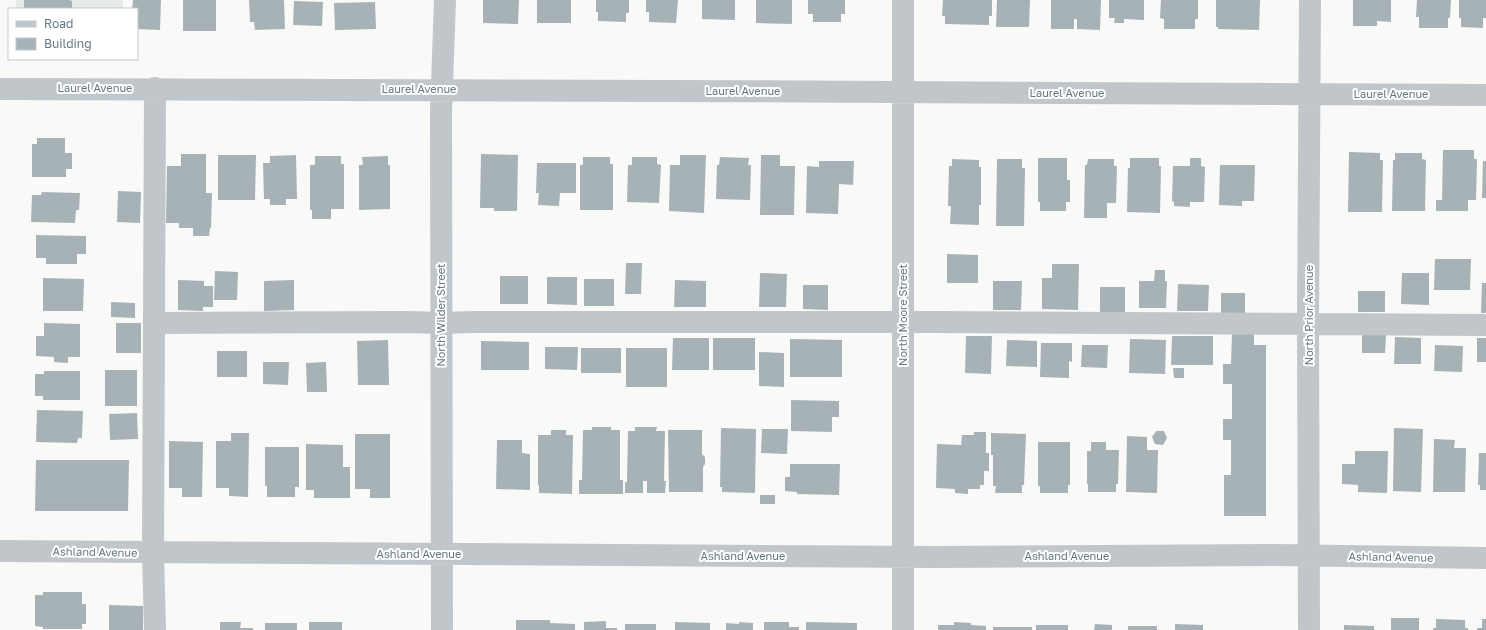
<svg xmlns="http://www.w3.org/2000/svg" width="1486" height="630" viewBox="0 0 1486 630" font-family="'Golos Text',sans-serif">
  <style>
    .built { fill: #e7e9e8 }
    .building { fill: #a7b2b6 }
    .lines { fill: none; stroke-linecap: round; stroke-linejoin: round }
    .minor { stroke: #c0c6c9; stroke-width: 22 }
    .labels { text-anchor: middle; stroke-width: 4; stroke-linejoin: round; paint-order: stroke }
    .street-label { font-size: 11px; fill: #647882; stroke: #fff }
  </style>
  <rect width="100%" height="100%" fill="#f9f9f7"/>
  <path class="built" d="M16,0h107v9h-107z"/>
  <path class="building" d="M24,0h45l3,1v8h-48z
    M133,0h28l-1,30 -23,-1v-20h-5z
    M183,0h33v31h-33z
    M249,0h35l1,29 -30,1 -1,-8h-4z
    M483,0h36l-1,24 -35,-1z
    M537,0h34v23h-34z
    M596,0h33v13h-3v9l-28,-1v-9h-2z
    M646,0h32l-2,23 -27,-1v-10h-3z
    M702,0h33v20l-33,-1z
    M756,0h36v24l-36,-1z
    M808,0h37v14h-4v8h-28v-8h-5z
    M943,0h49v16h-3v9l-44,-1v-8h-3z
    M997,0h33l-1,27h-33z
    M1051,0h50l-1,30 -23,-1v-10h-3v10h-23z
    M1109,0h35v20l-20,-1v4h-10l1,-5h-6z
    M1161,0h37v19h-3v10h-31v-10l-4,-1z
    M1216,0h44l-1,30 -41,-1v-2h-2z
    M1353,0h38v22l-14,-1v5h-24z
    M1417,0h34l-1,18h-2v10h-29v-11h-3z
    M1459,0h27v18h-3v10l-22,-1v-9h-2z
    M294,1l29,1 -1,24 -29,-1z
    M375,2l1,27 -41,1 -1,-27z
    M37,138h28v15h7v16h-6v8h-34v-33h5z
    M1443,150h31v9h3l-1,41h-8v11h-32v-11h6z
    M1349,152l31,1v7h3l-1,52h-34z
    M1395,153h27v6l4,1 -1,51h-33l1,-51h2z
    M181,154h25v39h6l-1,35h-1l-1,8h-16v-8h-14v-5h-13l1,-57h14z
    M481,154l37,1 -1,56h-23v-3h-14z
    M218,155h38l-1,45h-37z
    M296,155l1,44h-11v6h-16v-6h-6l-1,-36h7v-7z
    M680,155h26l-2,58 -35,-2 1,-46h10z
    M761,155h19v11h15l-1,49h-34z
    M315,156h26v8h3v45h-13v10h-19v-9h-2v-45h5z
    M388,156v9h2v44l-31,1v-45h4l-1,-8z
    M583,157h27v7h3v46h-33v-45h3z
    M632,157h25v7l4,1 -2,38 -32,-1 1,-37h4z
    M720,157l29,1 -1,7h3l-1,35 -34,-1 1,-34h2z
    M1038,158h29v22h3v22h-4v9h-26v-9h-2z
    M1130,158h29v8h2l-1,47 -33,-1 1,-44h2z
    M1190,158h11v8l4,1 -1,35h-14v5l-16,-1v-4l-2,-1 1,-35h17z
    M952,159l27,1v7h2v38h-2v20l-29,-1 1,-18h-3l1,-40h3z
    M997,159h25v9h3l-1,58h-28z
    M1088,159h26v7h3l-1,37h-9v15h-23l1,-53h2z
    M819,161h35l-1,24 -14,-1 -1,30 -32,-1 1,-47 12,1z
    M1483,161h3v37h-4z
    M537,163h39v30h-16l-1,13 -21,-1 1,-12h-3z
    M1220,165h35l-1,36h-12v5l-23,-1z
    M118,191l23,1 -1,31 -23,-1z
    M42,192l38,1 -1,17h-3l-1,13 -44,-1 1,-27h9z
    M36,235l50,1v18h-9v10h-31v-6h-10z
    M947,254l31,1v28h-31z
    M1435,259h36l-1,31h-36z
    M626,263h16l-1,31h-16z
    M1052,264h27l-1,46 -36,-1v-31h10z
    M1155,270h10v11h2l-1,27h-27v-27h15z
    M215,271l23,1 -1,28h-23z
    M760,273l27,1 -1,33h-27z
    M1402,273h27v32l-28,-1z
    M500,276h28v28h-28z
    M547,277h30v28l-30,-1z
    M43,278l41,1 -1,32h-40z
    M584,279h30v27h-30z
    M178,280l26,1v5h9v21h-10v4l-25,-1z
    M294,280v30l-30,1v-30z
    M675,280l31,1v26h-32z
    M993,281h29l-1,29h-28z
    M1482,283h4v30h-5z
    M1178,284l31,1 -1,26h-31z
    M803,285h25v25l-25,-1z
    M1100,287h25v27h-25z
    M1358,291h27v21h-27z
    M1221,293h24v22l-24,-1z
    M111,302l24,1v15l-24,-1z
    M44,323l36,1v33h-12v6l-14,-1v-5l-18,-1v-20h8z
    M116,323h25v30h-25z
    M1232,333h22v12h12v171h-42v-41h7v-35h-8v-21h9v-35h-9v-20h8z
    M1362,334l24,1 -1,18h-23z
    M966,336h26l-1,38 -26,-1z
    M1172,336h41v29h-42z
    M1395,337l26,1v26h-27z
    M673,338h36v32h-37z
    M713,338h42v32h-42z
    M1477,338h9v24h-9z
    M790,339l52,1v37h-52z
    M1130,339l36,1 -1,34 -36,-1z
    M388,340l1,45h-31l-1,-44z
    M1007,340l30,1v26l-31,-1z
    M481,341l48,1v28h-48z
    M1041,343h31v19l-3,-1v17l-29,-1z
    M1082,345h26l-1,23 -26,-1z
    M1435,345l28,1 -1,26 -28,-1z
    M545,347h33l-1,23 -32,-1z
    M581,348h40v25h-40z
    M626,348h41v39h-41z
    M217,351h30v26h-30z
    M759,352l25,1v34l-25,-1z
    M263,362h26l-1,23 -25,-1z
    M326,362l1,30h-20l-1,-29z
    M1173,368h11v10h-10z
    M105,370h32v36h-32z
    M44,371h36v29h-37v-4h-8v-22h9z
    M791,400l48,1v16h-7v15l-41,-1z
    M37,410l46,1 -1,27h-4l-1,5 -41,-1z
    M137,413l1,26 -28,1 -1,-26z
    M592,427h19v3h9v50h3v14h-44v-14h3l1,-50h9z
    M635,427h22l-1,4h9l-1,50h2l-1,12h-18v-12h-4v12h-18v-11h2l1,-51h7z
    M721,428l35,1 -1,64 -33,-1v-5h-2z
    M1394,428l29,1 -2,63 -28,-1z
    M762,429h26l-1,25 -26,-1z
    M551,430h15v5h7l-1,59 -33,-1v-8h-1v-50h13z
    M668,430h34v24l3,3v7l-2,3v25h-34z
    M1156,431h8l3,7 -4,7 -8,-1 -3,-7z
    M974,432h12v21h3v18h-5v14h-4v4h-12v5l-13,-1v-4l-19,-1 1,-44 24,1 1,-10h12z
    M231,433h18l-1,64 -19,-1v-8h-13v-47h15z
    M991,433l35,1 -2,51h-2v8h-27l1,-7h-3v-31h-2z
    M355,434h35v64h-20v-9h-15z
    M1127,436l20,1v13h11l-1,43 -31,-1z
    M1434,439l21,1 -1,8h12l-1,44h-32z
    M497,440h25v13l8,1v36l-34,-1z
    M169,441l34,1 -1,55h-20v-9h-13z
    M1038,442h32v43h-2v8h-28v-7h-2z
    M1091,442h15v8h13l-1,34h-2v8h-28v-8h-1v-33h4z
    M306,444l37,1v22h7v31h-36v-8h-8z
    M265,447h34v40h-4v10h-28v-11h-2z
    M1355,451h33l-1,42 -29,-1v-7l-16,-1v-20h13z
    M1479,453h7v37h-6v-5h-2z
    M36,460h93l-1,51h-93z
    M790,464h50l-1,31 -42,-1v-2l-12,-1v-14h5z
    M760,495h15v9h-15z
    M43,592h39v12h4v20h-4v5h-39v-2l-8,-1v-31h8z
    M109,605l34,1v24h-34z
    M1391,618h28v12h-28z
    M1436,619l29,1v8h3v2h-35v-2h3z
    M1482,619h4v11h-9v-2h5z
    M516,620h34v3l25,1v6h-59z
    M606,621v7h11v2h-33v-8z
    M220,622h21l-1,6h13v2h-33z
    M309,622h33v8h-33z
    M675,622l35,1v7h-35z
    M739,622l14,1v7h-27v-7l13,1z
    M764,622h25v5h10v3h-35z
    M806,622l51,1v7h-51z
    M954,622l17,1v2l15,1v4h-48v-5h16z
    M265,623h32v7h-32z
    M625,624h31v6h-31z
    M1095,624l17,1v5h-18z
    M1175,624l28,1v5h-28z
    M1036,625h32v5h-32z
    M1344,625l30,1v4h-30z
    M1128,626h29v4h-29z
    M993,627h39v3h-39z"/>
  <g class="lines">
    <path class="minor" d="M155,88l-2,465 2,77
      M0,89c495,0 991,4 1486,6
      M154,323l253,-1 34,1 33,-1h462l550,3
      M0,551l934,6 341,-2 211,3
      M442,630l-1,-518 4,-112
      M903,630v-630
      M1309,630l-1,-307 2,-323"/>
  </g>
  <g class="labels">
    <g class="street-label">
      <text x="95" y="92">Laurel Avenue</text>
      <text x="419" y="93">Laurel Avenue</text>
      <text x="743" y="95">Laurel Avenue</text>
      <text x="1067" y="97">Laurel Avenue</text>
      <text x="1391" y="98">Laurel Avenue</text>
      <text transform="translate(441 315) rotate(-90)" y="4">North Wilder Street</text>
      <text transform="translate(903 315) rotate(-90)" y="4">North Moore Street</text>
      <text transform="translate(1309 315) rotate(-90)" y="4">North Prior Avenue</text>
      <text transform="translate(95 552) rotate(1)" y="4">Ashland Avenue</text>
      <text x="419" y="558">Ashland Avenue</text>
      <text x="743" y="560">Ashland Avenue</text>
      <text x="1067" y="560">Ashland Avenue</text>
      <text transform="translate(1391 557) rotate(1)" y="4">Ashland Avenue</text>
    </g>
  </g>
  <rect x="8" y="8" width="130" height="52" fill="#ffffff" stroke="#c1c9cd"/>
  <rect x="16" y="21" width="20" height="6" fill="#c0c6c9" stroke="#c1c9cd"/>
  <text x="44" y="28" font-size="12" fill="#647882">Road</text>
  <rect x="16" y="38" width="20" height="12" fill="#a7b2b6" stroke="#c1c9cd"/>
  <text x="44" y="48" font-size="12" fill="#647882">Building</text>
</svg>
